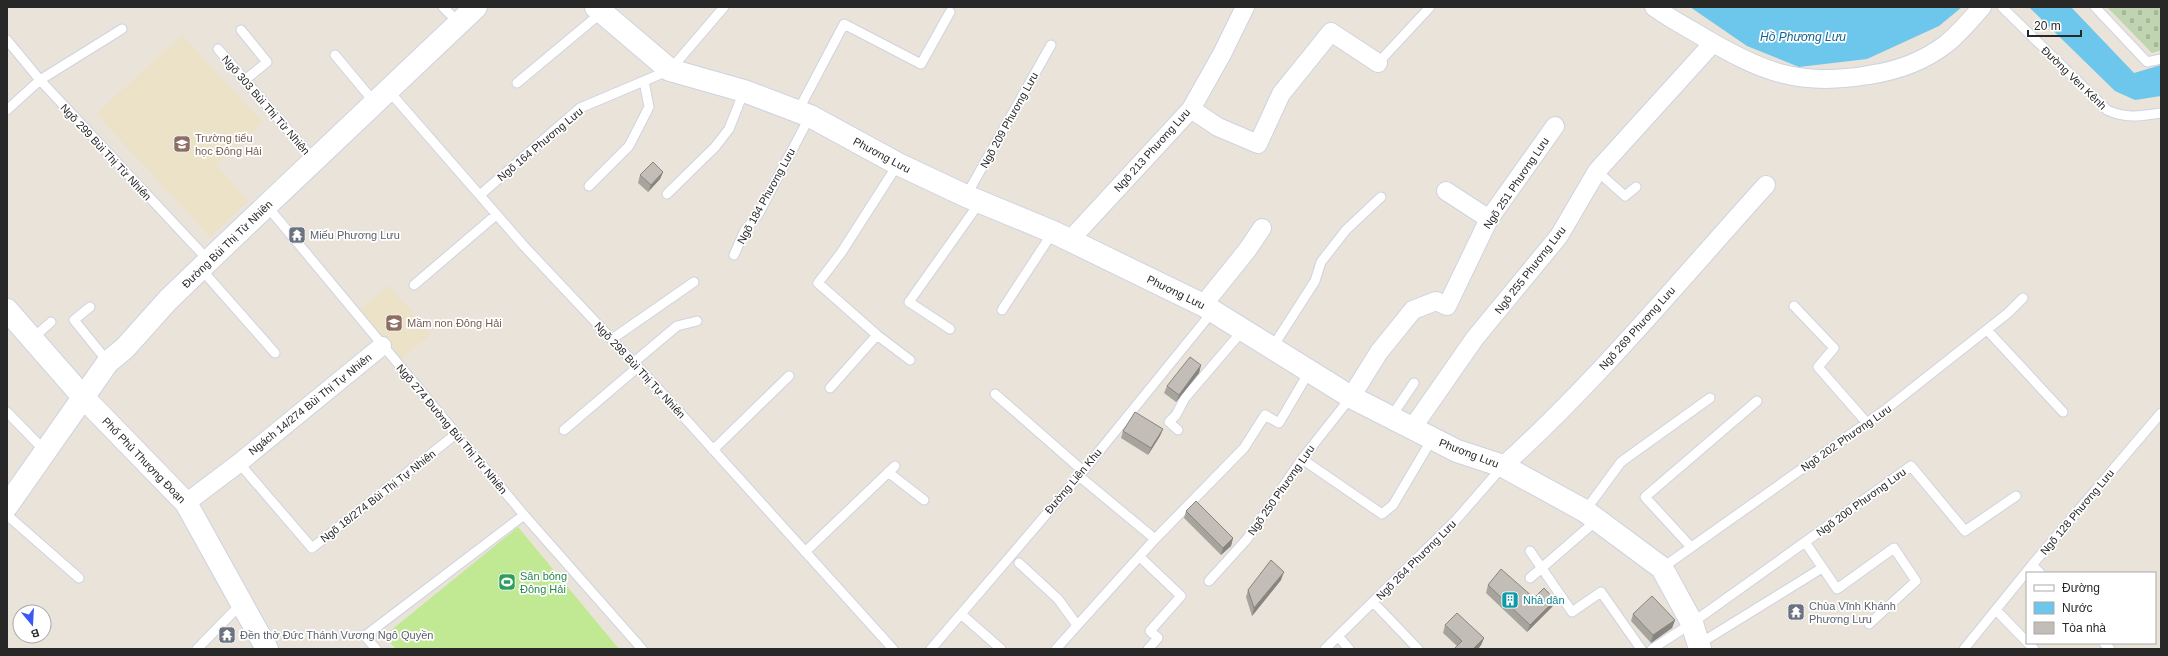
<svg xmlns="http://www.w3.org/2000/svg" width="2168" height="656" viewBox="0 0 2168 656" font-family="Arial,sans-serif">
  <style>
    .education { fill: #ece2c8 }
    .cemetery { fill: url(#cemetery-stones) }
    .pitch { fill: #c1e892 }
    .water { fill: #6dc6eb }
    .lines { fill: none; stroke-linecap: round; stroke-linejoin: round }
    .lane-casing { stroke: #cfd2e1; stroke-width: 11 }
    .street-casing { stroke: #cfd2e1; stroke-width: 20 }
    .secondary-casing { stroke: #cfd2e1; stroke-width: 24 }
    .lane { stroke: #fff; stroke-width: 9 }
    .street { stroke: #fff; stroke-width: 18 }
    .secondary { stroke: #fff; stroke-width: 22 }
    .wall { fill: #a7a39d }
    .shaded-wall { fill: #88847f }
    .building { fill: #c2bdb6; stroke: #88847f }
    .labels { text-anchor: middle; stroke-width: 3.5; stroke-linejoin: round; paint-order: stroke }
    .street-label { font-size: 11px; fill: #282828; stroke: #fff }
    .education-label { font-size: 11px; fill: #785e54; stroke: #fff; text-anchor: start }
    .worship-label { font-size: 11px; fill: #5b616d; stroke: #fff; text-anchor: start }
    .leisure-label { font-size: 11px; fill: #27864d; stroke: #fff; text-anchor: start }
    .culture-label { font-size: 11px; fill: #0d838f; stroke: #fff; text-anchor: start }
    .water-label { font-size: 12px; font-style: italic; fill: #106294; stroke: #fff }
  </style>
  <defs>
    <pattern id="cemetery-stones" width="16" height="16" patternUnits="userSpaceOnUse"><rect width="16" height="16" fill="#c1d4b1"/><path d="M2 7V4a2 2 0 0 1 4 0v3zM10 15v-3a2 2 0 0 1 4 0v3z" fill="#a6b698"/></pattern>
  </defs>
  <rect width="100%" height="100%" fill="#eae3d9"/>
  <path class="education" d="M182,35l81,87 -47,43 33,36 -39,36 -114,-123z
    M389,285l42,49 -32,27 -42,-49z"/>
  <path class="cemetery" d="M2107,7h54v43l-9,3z"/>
  <path class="pitch" d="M518,527l101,122h-223l-12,-13z"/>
  <path class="water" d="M1690,7h272l-23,19 -72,33 -68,8 -52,-21z
    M2029,7h42l63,66 27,-8v31l-26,4 -20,-9z"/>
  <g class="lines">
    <defs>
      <path id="lane" d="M443,7l16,16
        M2002,7l105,103c19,9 34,6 54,3
        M2095,7l52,55 14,-3
        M241,30l26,32 -22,18
        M7,40l33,40 169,181
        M218,49l97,112
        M335,55l40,48
        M1378,63l52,-56
        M517,83l84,-70
        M388,90l136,156 129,137 240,266
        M7,110l33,-30 82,-51
        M798,111l46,-87 77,40 29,-52
        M898,164l-57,89 -23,30 59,52 33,25
        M1597,171l28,25 11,-9
        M589,186l40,-40 20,-39 -5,-26
        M667,194l48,-47 14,-18 15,-38
        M480,195l100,-87 90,-38 54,-63
        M966,196l85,-151
        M267,206l257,309 118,134
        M734,255l11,-25 13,-15 52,-99
        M201,269l74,84
        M414,285l82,-70
        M1794,306l40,42 -16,19 49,56
        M90,307l-16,13 34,42
        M1002,310l51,-78
        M950,329l-41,-27 71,-100
        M1987,330l76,82
        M33,338l18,-16
        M612,339l82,-57
        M1272,348l43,-67 6,-19 25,-32 35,-33
        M633,363l44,-37 20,-5
        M830,388l47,-53
        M995,394l87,76
        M7,412l39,40
        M1391,417l23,-34
        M564,430l74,-63
        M1178,430l-9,-8 7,-7 9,-17 58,-68
        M713,450l76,-74
        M1302,459l80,55 11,-9 39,-66
        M239,463l73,85 144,-114
        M888,472l36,28
        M1585,511l36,-49 89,-64
        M7,515l72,63
        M1155,539l89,-91 21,-33 14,8 30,-51
        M1805,542l32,47 57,-41 22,33 -47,43
        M1691,547l-46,-50 112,-96
        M1530,551l42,61 29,-20 40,57
        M805,552l90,-86
        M1140,557l41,39 -31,35 8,7 -10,11
        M1019,563l39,36 19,26
        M2032,565l8,8
        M1662,568l223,-158 123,-97 15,-15
        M1530,578l67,-58
        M1209,581l38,-42 55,-80 49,-62
        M1373,602l45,47
        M1996,610l31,32
        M961,614l40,35
        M1338,636l11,13
        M2028,643l6,6
        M2104,643l6,6
        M1699,644l123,-76
        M197,649l45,-46
        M376,649l-11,-13 159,-121
        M931,649l148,-173 134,-165
        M1056,649l99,-110 -76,-63
        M1325,649l130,-128 48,-55
        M1652,649l40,-26 219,-157 54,65 51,-35
        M1964,649l68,-84 129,-152"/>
      <path id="street" d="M1654,7c15,11 32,20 49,30 59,35 96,50 166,38 27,-4 55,-14 77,-31 13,-10 25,-25 36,-37
        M1191,109l27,18 40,17 23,-50 50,-62 47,31
        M1446,191l43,28
        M1069,241l122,-132 31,-55 23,-47
        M1203,305l45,-56 14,-21
        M1351,397l28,-45 34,-42 23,-9 11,5 42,-87 66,-93
        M1413,427l62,-89 84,-102 38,-65 116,-128
        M1503,466c94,-85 177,-186 263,-281
        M186,503l53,-40 143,-117"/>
      <path id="secondary" d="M596,7l74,63 74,21 66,25 88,48 68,32 87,36 150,73 148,92 106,54 46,15 82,45 77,57 30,55 8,26
        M7,310l77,88 102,105 81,146
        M7,506l101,-144 17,-14 43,-48 58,-56 250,-237"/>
    </defs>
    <use href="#lane" class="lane-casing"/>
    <use href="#street" class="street-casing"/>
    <use href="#secondary" class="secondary-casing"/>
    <use href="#lane" class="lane"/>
    <use href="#street" class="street"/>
    <use href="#secondary" class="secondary"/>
  </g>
  <path class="wall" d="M663,172l-3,7 -12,13 -10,-9 2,-8z
    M1201,365l-2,8 -23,29 -12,-9 3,-7z
    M1163,429l-3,7 -12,19 -27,-17 2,-7z
    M1186,511l47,27 -2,8 -10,9 -37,-37z
    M1281,580l-29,36 -6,-19 2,-7z
    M1488,585l46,13 21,2 -3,7 -25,25 -41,-39z
    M1633,614l42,6 -3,8 -21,15 -20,-22z
    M1445,625l39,13 -3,7 -3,4h-23l2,-3 -14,-13z"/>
  <path class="shaded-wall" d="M663,172l-3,7 -12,13 3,-7z
    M1201,365l-2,8 -23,29 3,-7z
    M1163,429l-3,7 -12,19 3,-7z
    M1233,538l-2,8 -10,9 2,-7z
    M1284,572l-3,8 -29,36 2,-8z
    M1555,600l-3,7 -25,25 3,-7z
    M1675,620l-3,8 -21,15 2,-8z
    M1484,638l-3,7 -3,4h-5z"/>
  <path class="building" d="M653,162l10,10 -12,13 -11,-10z
    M1190,357l11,8 -22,30 -12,-9z
    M1135,412l28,17 -12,19 -28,-17z
    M1196,501l37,37 -10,10 -37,-37z
    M1271,560l13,12 -30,36 -6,-18z
    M1501,569l33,29 10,-10 11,12 -25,25 -42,-40z
    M1652,596l23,24 -22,15 -20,-21z
    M1457,613l27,25 -11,11h-17l-1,-1 7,-7 -17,-16z"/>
  <defs>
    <symbol id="school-square" viewBox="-11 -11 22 22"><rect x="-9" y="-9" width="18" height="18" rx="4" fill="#8d6e63" stroke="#fff"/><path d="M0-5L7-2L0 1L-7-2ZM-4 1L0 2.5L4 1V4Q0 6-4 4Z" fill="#fff"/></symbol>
    <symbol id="temple-square" viewBox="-11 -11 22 22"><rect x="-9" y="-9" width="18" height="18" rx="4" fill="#6b7280" stroke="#fff"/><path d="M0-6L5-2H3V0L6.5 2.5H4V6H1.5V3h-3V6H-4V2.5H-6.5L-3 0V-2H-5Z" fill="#fff"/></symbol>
    <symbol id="stadium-square" viewBox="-11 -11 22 22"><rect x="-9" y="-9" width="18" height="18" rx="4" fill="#2e9e5b" stroke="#fff"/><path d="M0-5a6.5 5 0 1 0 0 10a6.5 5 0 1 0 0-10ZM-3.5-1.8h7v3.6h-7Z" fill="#fff"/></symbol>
    <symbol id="building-square" viewBox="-11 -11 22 22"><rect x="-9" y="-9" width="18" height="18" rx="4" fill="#0f9aa8" stroke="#fff"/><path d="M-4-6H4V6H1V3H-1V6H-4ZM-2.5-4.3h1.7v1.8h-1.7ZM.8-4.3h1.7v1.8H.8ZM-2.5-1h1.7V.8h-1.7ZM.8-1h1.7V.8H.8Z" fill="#fff"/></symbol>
  </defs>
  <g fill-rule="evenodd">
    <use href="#school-square" x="172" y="134" width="20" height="20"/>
    <use href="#temple-square" x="287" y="225" width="20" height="20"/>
    <use href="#school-square" x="384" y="313" width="20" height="20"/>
    <use href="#stadium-square" x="497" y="572" width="20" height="20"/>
    <use href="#building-square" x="1500" y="590" width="20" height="20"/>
    <use href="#temple-square" x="1786" y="602" width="20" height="20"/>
    <use href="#temple-square" x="217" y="625" width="20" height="20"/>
  </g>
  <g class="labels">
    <g class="street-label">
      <text transform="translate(2074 78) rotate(44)" y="4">Đường Ven Kênh</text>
      <text transform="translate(266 105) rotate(49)" y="4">Ngõ 303 Bùi Thị Từ Nhiên</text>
      <text transform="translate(1009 120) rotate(-61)" y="4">Ngõ 209 Phương Lưu</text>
      <text transform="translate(540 144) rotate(-40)" y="4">Ngõ 164 Phương Lưu</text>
      <text transform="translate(1152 150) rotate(-48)" y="4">Ngõ 213 Phương Lưu</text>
      <text transform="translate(106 152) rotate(47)" y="4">Ngõ 299 Bùi Thị Từ Nhiên</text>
      <text transform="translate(882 155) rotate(28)" y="4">Phương Lưu</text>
      <text transform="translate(1516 183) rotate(-56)" y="4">Ngõ 251 Phương Lưu</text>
      <text transform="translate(766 196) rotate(-61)" y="4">Ngõ 184 Phương Lưu</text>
      <text transform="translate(227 244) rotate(-44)" y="4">Đường Bùi Thị Từ Nhiên</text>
      <text transform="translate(1530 270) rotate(-52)" y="4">Ngõ 255 Phương Lưu</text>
      <text transform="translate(1176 292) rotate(26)" y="4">Phương Lưu</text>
      <text transform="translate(1637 328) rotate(-48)" y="4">Ngõ 269 Phương Lưu</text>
      <text transform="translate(640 370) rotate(47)" y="4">Ngõ 298 Bùi Thị Tự Nhiên</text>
      <text transform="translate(310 404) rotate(-39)" y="4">Ngách 14/274 Bùi Thị Tự Nhiên</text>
      <text transform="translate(452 429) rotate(50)" y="4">Ngõ 274 Đường Bùi Thị Từ Nhiên</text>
      <text transform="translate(1846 438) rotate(-35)" y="4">Ngõ 202 Phương Lưu</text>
      <text transform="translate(1469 453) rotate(21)" y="4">Phương Lưu</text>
      <text transform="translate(144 460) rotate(46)" y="4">Phố Phủ Thượng Đoạn</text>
      <text transform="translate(1073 481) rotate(-50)" y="4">Đường Liên Khu</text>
      <text transform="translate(1281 490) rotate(-55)" y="4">Ngõ 250 Phương Lưu</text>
      <text transform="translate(378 496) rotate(-38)" y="4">Ngõ 18/274 Bùi Thị Tự Nhiên</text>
      <text transform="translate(1861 502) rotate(-36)" y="4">Ngõ 200 Phương Lưu</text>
      <text transform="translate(2077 512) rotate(-50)" y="4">Ngõ 128 Phương Lưu</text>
      <text transform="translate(1416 560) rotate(-45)" y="4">Ngõ 264 Phương Lưu</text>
    </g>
    <g class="education-label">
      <text x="195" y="142">Trường tiểu<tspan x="195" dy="13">học Đông Hải</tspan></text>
      <text x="407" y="327">Mầm non Đông Hải</text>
    </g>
    <g class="worship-label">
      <text x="310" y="239">Miếu Phương Lưu</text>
      <text x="1809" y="610">Chùa Vĩnh Khánh<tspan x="1809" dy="13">Phương Lưu</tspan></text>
      <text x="240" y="639">Đền thờ Đức Thánh Vương Ngô Quyền</text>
    </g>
    <g class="leisure-label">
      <text x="520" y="580">Sân bóng<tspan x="520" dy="13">Đông Hải</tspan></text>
    </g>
    <g class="culture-label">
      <text x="1523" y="604">Nhà dân</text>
    </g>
    <g class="water-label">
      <text x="1803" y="41">Hồ Phương Lưu</text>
    </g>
  </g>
  <rect width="2168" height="656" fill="none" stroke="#282828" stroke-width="16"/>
  <rect x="2026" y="572" width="130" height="72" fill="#ffffff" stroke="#a9a9a9"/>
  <rect x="2034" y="585" width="20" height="6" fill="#ffffff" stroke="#a9a9a9"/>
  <text x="2062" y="592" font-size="12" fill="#282828">Đường</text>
  <rect x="2034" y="602" width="20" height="12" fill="#6dc6eb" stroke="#a9a9a9"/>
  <text x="2062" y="612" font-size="12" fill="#282828">Nước</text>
  <rect x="2034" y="622" width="20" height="12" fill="#c2bdb6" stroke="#a9a9a9"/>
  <text x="2062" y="632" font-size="12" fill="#282828">Tòa nhà</text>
  <g transform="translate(32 624) rotate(162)"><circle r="19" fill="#ffffff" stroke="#a9a9a9"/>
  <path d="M0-3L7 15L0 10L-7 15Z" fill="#3b58f6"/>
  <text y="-6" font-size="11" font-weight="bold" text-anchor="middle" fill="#282828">B</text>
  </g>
  <path d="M2028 30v6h53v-6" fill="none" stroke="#282828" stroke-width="2"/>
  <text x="2034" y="30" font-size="12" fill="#282828" stroke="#ffffff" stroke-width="3" paint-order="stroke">20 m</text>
</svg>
